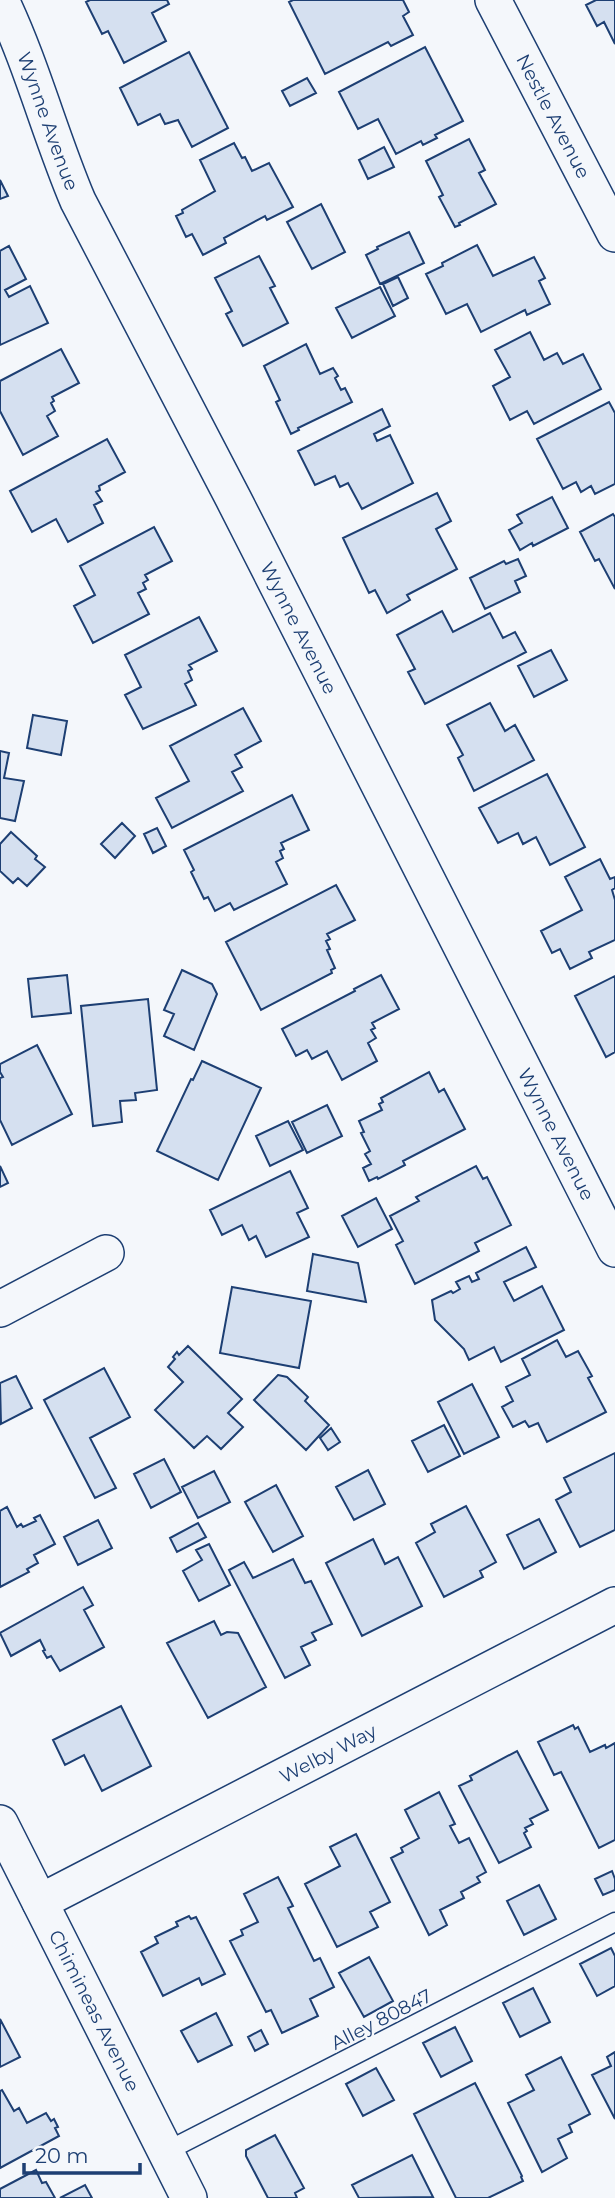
<svg xmlns="http://www.w3.org/2000/svg" width="615" height="2198" viewBox="0 0 615 2198" font-family="Montserrat,sans-serif">
  <style>
    .building { fill: #d5e0f0; stroke: #1d3f73; stroke-width: 2 }
    .lines { fill: none; stroke-linecap: round; stroke-linejoin: round }
    .service-casing { stroke: #1d3f73; stroke-width: 21 }
    .minor-casing { stroke: #1d3f73; stroke-width: 38 }
    .service { stroke: #f4f7fb; stroke-width: 18 }
    .minor { stroke: #f4f7fb; stroke-width: 35 }
    .labels { text-anchor: middle; stroke-width: 5; stroke-linejoin: round; paint-order: stroke }
    .street-label { font-size: 19px; fill: #1d3f73; stroke: #f4f7fb }
  </style>
  <rect width="100%" height="100%" fill="#f4f7fb"/>
  <path class="building" d="M90,0h77l2,4 -17,9 14,28 -42,22 -16,-32 -6,3 -16,-32z
    M293,0h110l6,12 -6,4 10,19 -22,11 -3,-4 -63,32 -36,-72z
    M596,0h19v44l-11,-22 -7,4 -11,-21z
    M425,47l38,74 -28,14 2,3 -14,7 -2,-4 -25,13 -18,-35 -20,10 -19,-37z
    M189,52l39,76 -36,19 -14,-27 -13,4 -5,-10 -22,11 -18,-37z
    M307,78l9,15 -26,13 -8,-15z
    M469,139l16,31 -6,3 17,31 -37,19 1,2 -5,2 -16,-30 4,-2 -17,-34z
    M234,143l8,15 3,-1 7,14 17,-8 24,44 -26,13 -2,-4 -41,22 2,5 -23,12 -11,-21 -6,3 -10,-21 7,-3 -1,-3 33,-19 -15,-31z
    M384,147l10,20 -26,12 -9,-19z
    M0,180l8,16 -8,3z
    M321,204l24,48 -33,17 -25,-47z
    M409,232l15,31 -44,21 -14,-29 12,-6 -1,-2z
    M477,245l16,31 41,-19 11,21 -6,3 11,23 -23,11 -2,-5 -44,22 -14,-28 -21,10 -20,-40 17,-8 -1,-3z
    M9,246l17,33 -21,11 4,7 21,-11 18,37 -48,22v-94z
    M259,256l16,30 -5,2 18,35 -45,23 -17,-32 6,-3 -17,-33z
    M398,277l10,21 -15,8 -10,-22z
    M380,287l15,29 -43,22 -16,-30z
    M530,332l14,28 13,-7 6,11 20,-10 18,35 -67,35 -7,-13 -17,9 -17,-34 17,-9 -15,-27z
    M306,344l14,30 13,-6 5,8 -3,2 6,12 4,-2 7,14 -54,26 1,2 -8,4 -15,-32 4,-2 -16,-34z
    M61,349l18,34 -27,14 2,4 -3,2 4,8 -8,5 11,20 -35,19 -23,-44v-30z
    M609,402l6,11v71l-20,10 -4,-8 -10,6 -5,-10 -13,7 -26,-50z
    M382,409l8,17 -16,8 3,7 13,-6 23,48 -51,26 -14,-26 -8,4 -5,-11 -20,9 -17,-34z
    M107,439l18,33 -26,14 1,4 -4,2 6,9 -8,4 9,18 -35,19 -12,-23 -24,13 -22,-41z
    M437,493l14,28 -15,8 21,40 -50,26 3,5 -23,13 -12,-23 -6,3 -26,-55z
    M552,497l16,31 -35,18 -1,-3 -12,7 -11,-20 13,-7 -5,-8z
    M613,514l2,3v72l-16,-30 -4,2 -15,-29z
    M154,527l18,34 -27,14 3,5 -5,3 3,6 -8,4 11,21 -56,29 -19,-37 21,-11 -15,-29z
    M518,559l8,17 -11,5 5,11 -35,17 -15,-31 34,-17 2,3z
    M442,611l11,21 37,-19 13,25 12,-6 11,20 -101,52 -17,-32 7,-3 -18,-34z
    M199,617l18,34 -28,14 3,4 -4,2 4,9 -7,4 11,21 -53,24 -18,-34 16,-8 -16,-32z
    M551,650l16,30 -33,17 -16,-31z
    M490,703l15,28 10,-6 19,35 -60,31 -16,-33 5,-3 -16,-30z
    M243,708l18,33 -26,14 7,12 -10,5 11,19 -71,37 -16,-30 33,-17 -19,-35z
    M33,715l34,6 -6,34 -34,-7z
    M0,751l9,2 -5,25 20,3 -9,40 -15,-3z
    M547,774l38,73 -35,18 -14,-28 -13,7 -5,-11 -20,10 -19,-35z
    M292,795l17,35 -28,13 3,6 -4,2 3,7 -7,4 11,22 -53,26 -4,-7 -15,8 -7,-14 -4,2 -13,-27 3,-2 -10,-20z
    M122,823l13,13 -20,22 -14,-14z
    M157,828l9,18 -13,7 -9,-19z
    M11,832l26,24 -2,3 10,8 -18,19 -9,-8 -5,5 -13,-12v-27z
    M600,859l10,20 5,-2v11l-3,2 3,10v40l-26,12 3,6 -22,11 -10,-20 -8,4 -11,-22 41,-21 -17,-33z
    M336,885l19,35 -28,14 3,5 -4,2 4,8 -3,1 8,18 -4,2 1,3 -71,37 -35,-68z
    M182,970l30,14 5,10 -23,56 -30,-14 10,-22 -10,-4z
    M67,975l4,38 -39,4 -4,-38z
    M381,975l18,34 -27,14 3,5 -4,2 5,8 -8,5 9,18 -35,19 -15,-29 -15,8 -5,-9 -11,6 -14,-27 73,-38 -1,-2z
    M615,976v76l-9,5 -31,-61z
    M148,999l9,91 -22,3 1,7 -16,1 2,21 -29,4 -12,-120z
    M37,1045l35,69 -60,31 -12,-25v-42l3,-1 -3,-5v-8z
    M202,1061l59,27 -43,92 -61,-29 34,-72 2,1z
    M429,1072l10,20 5,-3 21,40 -62,32 2,4 -27,14 -1,-2 -8,4 -6,-13 8,-4 -6,-10 5,-3 -9,-18 3,-1 -5,-11 23,-11 -3,-6 4,-2 -2,-4z
    M327,1105l15,31 -35,17 -15,-31z
    M288,1121l15,29 -33,16 -14,-30z
    M0,1166l8,17 -8,4z
    M476,1166l7,13 4,-2 24,48 -36,18 4,8 -64,33 -19,-39 7,-4 -13,-25 29,-15 -3,-4z
    M290,1171l18,37 -11,5 12,24 -43,20 -10,-21 -7,4 -7,-15 -20,10 -12,-25z
    M376,1198l16,31 -34,18 -16,-31z
    M526,1247l10,20 -32,15 10,19 28,-15 22,44 -63,32 -7,-15 -25,13 -5,-11 -29,-29 -3,-20 19,-9 2,2 7,-4 -4,-7 13,-6 3,6 7,-3 -3,-6z
    M313,1254l45,9 8,39 -59,-11z
    M232,1287l79,14 -12,67 -79,-15z
    M557,1340l9,17 12,-6 14,25 -4,2 18,34 -59,30 -9,-19 -9,4 -4,-6 -12,6 -11,-20 11,-6 -7,-14 24,-12 -8,-16z
    M188,1346l54,53 -14,14 15,14 -22,22 -14,-13 -13,12 -39,-38 28,-28 -15,-15 7,-8 -2,-2 4,-5 2,3z
    M104,1368l26,49 -40,21 26,50 -21,10 -51,-98z
    M278,1375l9,2 21,20 -3,4 24,24 -23,25 -52,-50z
    M16,1376l16,32 -31,16 -1,-41z
    M472,1384l27,53 -35,17 -26,-52z
    M444,1425l16,31 -32,16 -16,-31z
    M331,1428l9,14 -12,8 -8,-12z
    M615,1453v77l-35,17 -24,-47 15,-8 -7,-14z
    M164,1459l17,33 -30,16 -17,-34z
    M368,1470l17,34 -31,16 -18,-33z
    M214,1471l16,31 -32,16 -16,-31z
    M276,1485l27,51 -30,16 -28,-50z
    M466,1506l30,56 -16,9 3,6 -39,20 -28,-54 19,-11 -4,-8z
    M7,1507l10,20 4,-3 2,3 13,-6 -2,-3 6,-3 15,29 -21,11 4,8 -11,6 2,3 -29,15v-76z
    M539,1519l17,33 -32,17 -17,-34z
    M98,1520l14,28 -34,17 -14,-28z
    M198,1523l8,14 -29,15 -7,-14z
    M373,1539l12,25 13,-7 24,49 -60,30 -36,-73z
    M209,1544l21,41 -31,16 -16,-30 19,-11 -6,-10z
    M293,1559l12,24 6,-2 21,43 -20,9 4,7 -15,7 9,18 -25,13 -56,-108 15,-8 9,16z
    M83,1587l10,18 -9,5 20,37 -44,24 -9,-15 -4,2 -4,-7 2,-1 -5,-10 -29,16 -11,-23z
    M214,1621l7,14 6,-3 11,1 28,54 -58,31 -41,-75z
    M121,1706l30,60 -49,25 -18,-36 -19,10 -12,-25z
    M573,1725l2,4 3,-2 12,25 15,-7 1,3 9,-5v97l-16,8 -38,-76 -7,3 -16,-33z
    M517,1751l31,59 -18,9 3,5 -8,4 2,3 -3,2 7,14 -32,16 -40,-77 13,-6 -2,-4z
    M439,1792l16,32 -5,2 9,17 10,-5 17,34 -9,5 3,5 -19,10 3,6 -24,12 7,15 -18,10 -38,-77 12,-6 -2,-4 18,-10 -14,-28z
    M356,1834l34,68 -20,10 8,15 -41,20 -32,-63 35,-18 -10,-19z
    M612,1871l3,8v11l-12,5 -8,-16z
    M278,1877l15,29 -5,2 26,53 6,-3 14,29 -24,12 8,17 -36,17 -11,-23 -5,2 -36,-71 13,-6 -2,-5 17,-8 -14,-28z
    M539,1885l17,34 -32,16 -17,-34z
    M189,1916l2,3 5,-2 29,57 -23,11 -3,-7 -36,18 -22,-44 17,-9 -3,-6 23,-11 -2,-4z
    M611,1948l4,8v30l-18,10 -17,-32z
    M369,1957l24,44 -29,16 -25,-44z
    M533,1988l17,34 -30,15 -17,-34z
    M216,2013l16,32 -34,17 -17,-31z
    M0,2019l20,38 -20,10z
    M455,2027l17,34 -31,16 -18,-34z
    M261,2030l7,14 -13,7 -7,-14z
    M615,2052v67l-23,-44 19,-9 -4,-9z
    M561,2057l29,57 -21,11 3,7 -14,7 9,19 -25,14 -34,-69 26,-13 -8,-15z
    M376,2068l18,32 -31,16 -17,-32z
    M475,2083l47,93 -1,1 2,4 -35,17h-32l-42,-84z
    M2,2090l12,21 5,-3 8,15 19,-10 5,8 3,-2 4,8 -3,1 4,8 -59,32v-77z
    M275,2135l29,53 -9,5 2,5h-29l-22,-42v-6z
    M412,2155l21,42 -74,1 -7,-13z
    M36,2170l6,13 4,-1 9,16h-55v-9z
    M85,2185l7,13h-32z"/>
  <g class="lines">
    <defs>
      <path id="service" d="M165,2152l450,-230"/>
      <g id="minor">
        <path id="s1" d="M1,0c31,65 49,135 77,201l155,297 382,751"/>
        <path id="s2" d="M493,0l122,234"/>
        <path d="M0,1309l106,-56"/>
        <path id="s3" d="M0,1823l189,375"/>
        <path id="s4" d="M40,1902l575,-297"/>
      </g>
    </defs>
    <use href="#service" class="service-casing"/>
    <use href="#minor" class="minor-casing"/>
    <use href="#service" class="service"/>
    <use href="#minor" class="minor"/>
  </g>
  <g class="labels">
    <g class="street-label">
      <text dy="7" stroke="none"><textPath href="#s2" startOffset="131">Nestle Avenue</textPath></text>
      <text dy="7" stroke="none"><textPath href="#s1" startOffset="130">Wynne Avenue</textPath></text>
      <text dy="7" stroke="none"><textPath href="#s1" startOffset="696">Wynne Avenue</textPath></text>
      <text dy="7" stroke="none"><textPath href="#s1" startOffset="1264">Wynne Avenue</textPath></text>
      <text dy="7" stroke="none"><textPath href="#s4" startOffset="324">Welby Way</textPath></text>
      <text dy="7" stroke="none"><textPath href="#s3" startOffset="210">Chimineas Avenue</textPath></text>
      <text transform="translate(381 2019) rotate(-27)" y="7">Alley 80847</text>
    </g>
  </g>
  <path d="M24 2163v10h116v-10" fill="none" stroke="#1d3f73" stroke-width="3.5"/>
  <text x="35" y="2163" font-size="21" fill="#1d3f73" stroke="#f4f7fb" stroke-width="5" paint-order="stroke">20 m</text>
</svg>
